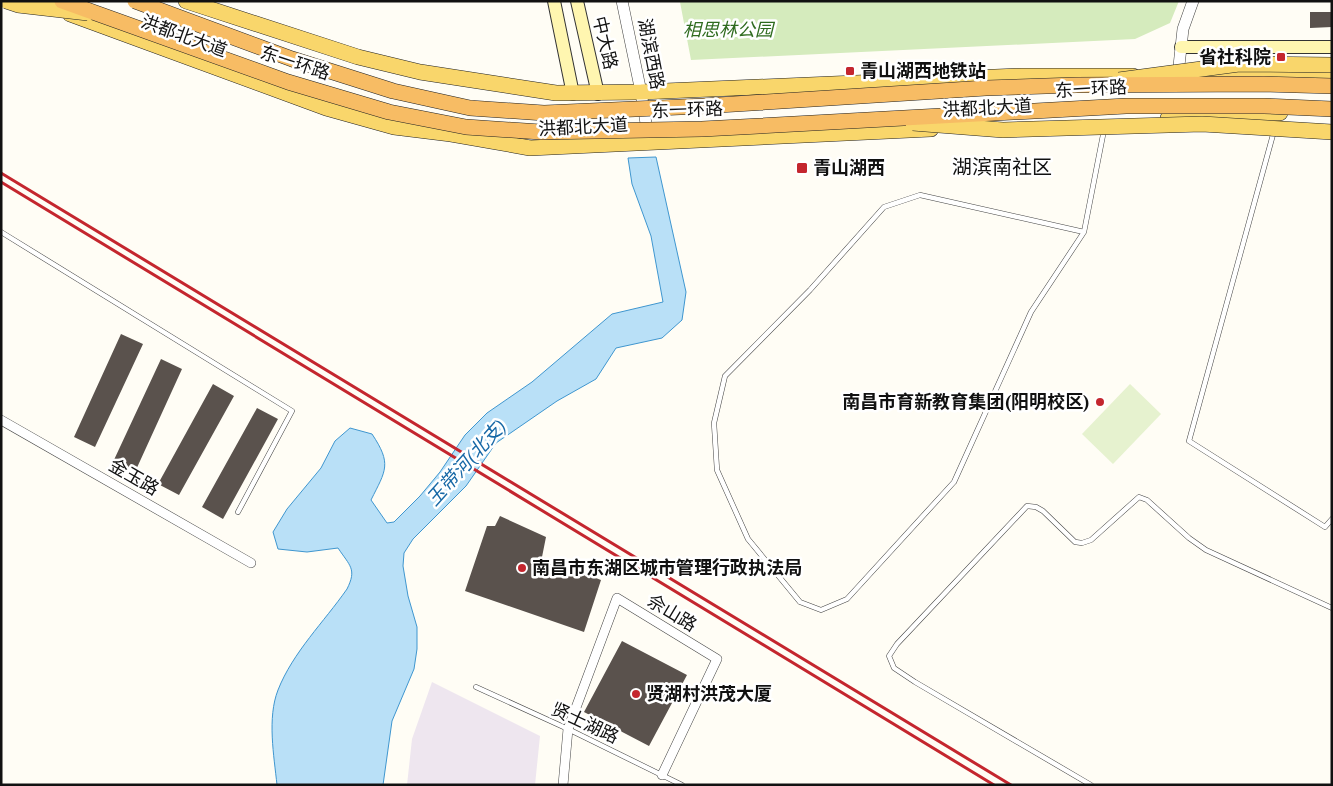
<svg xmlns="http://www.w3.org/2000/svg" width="1333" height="786" viewBox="0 0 1333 786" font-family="'Crimson Pro','Noto Sans SC',serif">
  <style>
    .industrial { fill: #eee6ef }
    .green { fill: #d5ebbd }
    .pitch { fill: #e6f2cf }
    .water { fill: #b9e0f7; stroke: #3f96cf }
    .building { fill: #5a524d }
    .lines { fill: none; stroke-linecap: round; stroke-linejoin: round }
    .service-casing { stroke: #444; stroke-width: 5.5 }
    .minor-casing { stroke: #444; stroke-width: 10 }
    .tertiary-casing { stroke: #444; stroke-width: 12 }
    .secondary-casing { stroke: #333; stroke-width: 14 }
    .primary-casing { stroke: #222; stroke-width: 16 }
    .service { stroke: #fff; stroke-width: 4.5 }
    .minor { stroke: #fff; stroke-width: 9 }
    .tertiary { stroke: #fff; stroke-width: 11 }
    .secondary { stroke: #fff6b0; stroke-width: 12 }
    .primary { stroke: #f9d66b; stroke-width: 15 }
    .rail { stroke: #c4262e; stroke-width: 3 }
    .primary-bridge-casing { stroke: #222; stroke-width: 16; stroke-linecap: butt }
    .trunk-bridge-casing { stroke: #222; stroke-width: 16; stroke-linecap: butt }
    .primary-bridge { stroke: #f9d66b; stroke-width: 15 }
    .trunk-bridge { stroke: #f7bc64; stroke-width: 15 }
    .poi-dot { fill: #c4262e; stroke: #fff; stroke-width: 2 }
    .labels { text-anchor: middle; stroke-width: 5; stroke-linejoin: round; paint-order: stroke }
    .park-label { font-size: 18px; font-style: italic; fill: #2f6b1f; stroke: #fff }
    .street-label { font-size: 18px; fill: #111; stroke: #fff }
    .poi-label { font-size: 18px; font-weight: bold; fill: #111; stroke: #fff; text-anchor: start }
    .water-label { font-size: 19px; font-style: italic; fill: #1768a6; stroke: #fff }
    .quarter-label { font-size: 20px; fill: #111; stroke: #fff }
  </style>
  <rect width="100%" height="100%" fill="#fffdf5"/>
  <path class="industrial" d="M432,682l108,54 -5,49h-128l5,-46z"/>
  <path class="green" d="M687,1l34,1 458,-1 -9,22 -35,16 -444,21 -11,-58z"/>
  <path class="pitch" d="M1130,384l31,30 -48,50 -31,-30z"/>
  <path class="water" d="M656,157l30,135 -4,28 -20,18 -46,10 -20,31 -39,22 -61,42 -30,43 -53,53 -9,14 -1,13 5,30 9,31v22l-3,20 -22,52 -9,64h-106c-3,-29 -10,-67 1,-95 15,-38 46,-68 69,-101 10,-20 3,-23 -9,-41l-31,4 -29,-3 -5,-17 14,-23 34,-41 14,-27 15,-13 22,6c20,30 14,36 -1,66l16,23 7,-1 26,-26 20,-24 25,-37 22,-22 45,-31 80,-68 51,-12 -12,-66 -19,-52 -4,-26z"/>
  <path class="building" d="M1310,12h22v15l-22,1z
    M121,334l22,10 -48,103 -21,-10z
    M161,359l21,10 -47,103 -22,-10z
    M213,384l21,12 -55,99 -21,-11z
    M257,408l21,11 -55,100 -21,-12z
    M500,516l46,21 -4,20 59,23 -17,52 -119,-41 22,-65h8z
    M622,641l65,34 -38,71 -65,-34z"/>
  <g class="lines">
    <defs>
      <path id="service" d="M1274,131l-85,310 136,86 7,-8
        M1,232l291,179 -54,101
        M1084,232l-164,-37 -36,12 -74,83 -85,86 -11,47 3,47 31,69 52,63 21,8 26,-11 107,-117 77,-170 53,-80 20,-102
        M476,687l92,42 114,56
        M1091,785l-176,-103 -21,-14 -5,-12 8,-12 130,-138 9,1 7,4 32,31 7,1 9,-3 48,-43 8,3 42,38 17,12 126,58"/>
      <path id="minor" d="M1,420l250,143
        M563,785l5,-56 49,-131 100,61 -55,116"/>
      <path id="tertiary" d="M622,1l19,91 7,44
        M1178,75l5,-46 10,-28"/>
      <path id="secondary" d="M554,1l19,93
        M577,1l21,93
        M1181,47h151"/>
      <path id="primary" d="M186,1l172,56 62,15 136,21 85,-1 380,-16h112
        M70,14l256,94 68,19 57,7 79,14 401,-19
        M1193,75h91l48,2
        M1168,118l112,-5"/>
    </defs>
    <use href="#service" class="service-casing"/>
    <use href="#minor" class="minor-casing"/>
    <use href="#tertiary" class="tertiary-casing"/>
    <use href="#secondary" class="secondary-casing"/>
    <use href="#primary" class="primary-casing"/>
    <use href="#service" class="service"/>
    <use href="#minor" class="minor"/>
    <use href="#tertiary" class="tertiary"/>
    <use href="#secondary" class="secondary"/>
    <use href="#primary" class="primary"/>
    <path class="rail" d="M1,173l1010,612
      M1,182l993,603"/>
    <defs>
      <path id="primary-bridge" d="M6,1l12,4 70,8
        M1119,80l120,-16 93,1
        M913,123l90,7 199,-6 130,8"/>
      <path id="trunk-bridge" d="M62,1l226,81 101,30 77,15 75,5 161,-3 424,-23h138l68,3
        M135,1l157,58 101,32 77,17 74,5 159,-7 283,-18 90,-3 188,-1 68,2"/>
    </defs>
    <use href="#primary-bridge" class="primary-bridge-casing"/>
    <use href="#trunk-bridge" class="trunk-bridge-casing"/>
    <use href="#primary-bridge" class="primary-bridge"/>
    <use href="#trunk-bridge" class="trunk-bridge"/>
  </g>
  <g class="poi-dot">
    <rect x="1276" y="52" width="10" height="10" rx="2.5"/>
    <rect x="845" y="66" width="10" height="10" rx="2.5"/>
    <rect x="796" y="162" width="12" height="12" rx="2.5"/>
    <circle cx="1100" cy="402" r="5"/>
    <circle cx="522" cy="568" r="5"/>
    <circle cx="636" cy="694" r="5"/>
  </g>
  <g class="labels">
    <g class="park-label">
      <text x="728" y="36">相思林公园</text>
    </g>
    <g class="street-label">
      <text transform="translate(184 36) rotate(20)" y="6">洪都北大道</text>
      <text transform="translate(605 43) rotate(77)" y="6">中大路</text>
      <text transform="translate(651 54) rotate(79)" y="6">湖滨西路</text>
      <text transform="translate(295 63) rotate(18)" y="6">东一环路</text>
      <text transform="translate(1091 89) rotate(-3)" y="6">东一环路</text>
      <text transform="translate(987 108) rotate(-3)" y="6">洪都北大道</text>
      <text transform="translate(687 110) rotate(-2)" y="6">东一环路</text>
      <text transform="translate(583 127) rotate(-3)" y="6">洪都北大道</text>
      <text transform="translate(134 477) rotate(30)" y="6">金玉路</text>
      <text transform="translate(672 613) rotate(31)" y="6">佘山路</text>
      <text transform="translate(585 723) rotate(25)" y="6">贤士湖路</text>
    </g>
    <g class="poi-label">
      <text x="1271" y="63" text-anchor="end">省社科院</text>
      <text x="860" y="77">青山湖西地铁站</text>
      <text x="813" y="174">青山湖西</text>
      <text x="1090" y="408" text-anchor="end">南昌市育新教育集团(阳明校区)</text>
      <text x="532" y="574">南昌市东湖区城市管理行政执法局</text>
      <text x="646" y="700">贤湖村洪茂大厦</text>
    </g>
    <g class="water-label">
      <text transform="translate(466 462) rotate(-48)" y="7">玉带河(北支)</text>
    </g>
    <g class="quarter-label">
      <text x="1002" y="174">湖滨南社区</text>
    </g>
  </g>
  <rect width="1333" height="786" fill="none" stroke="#111111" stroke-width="5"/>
</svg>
